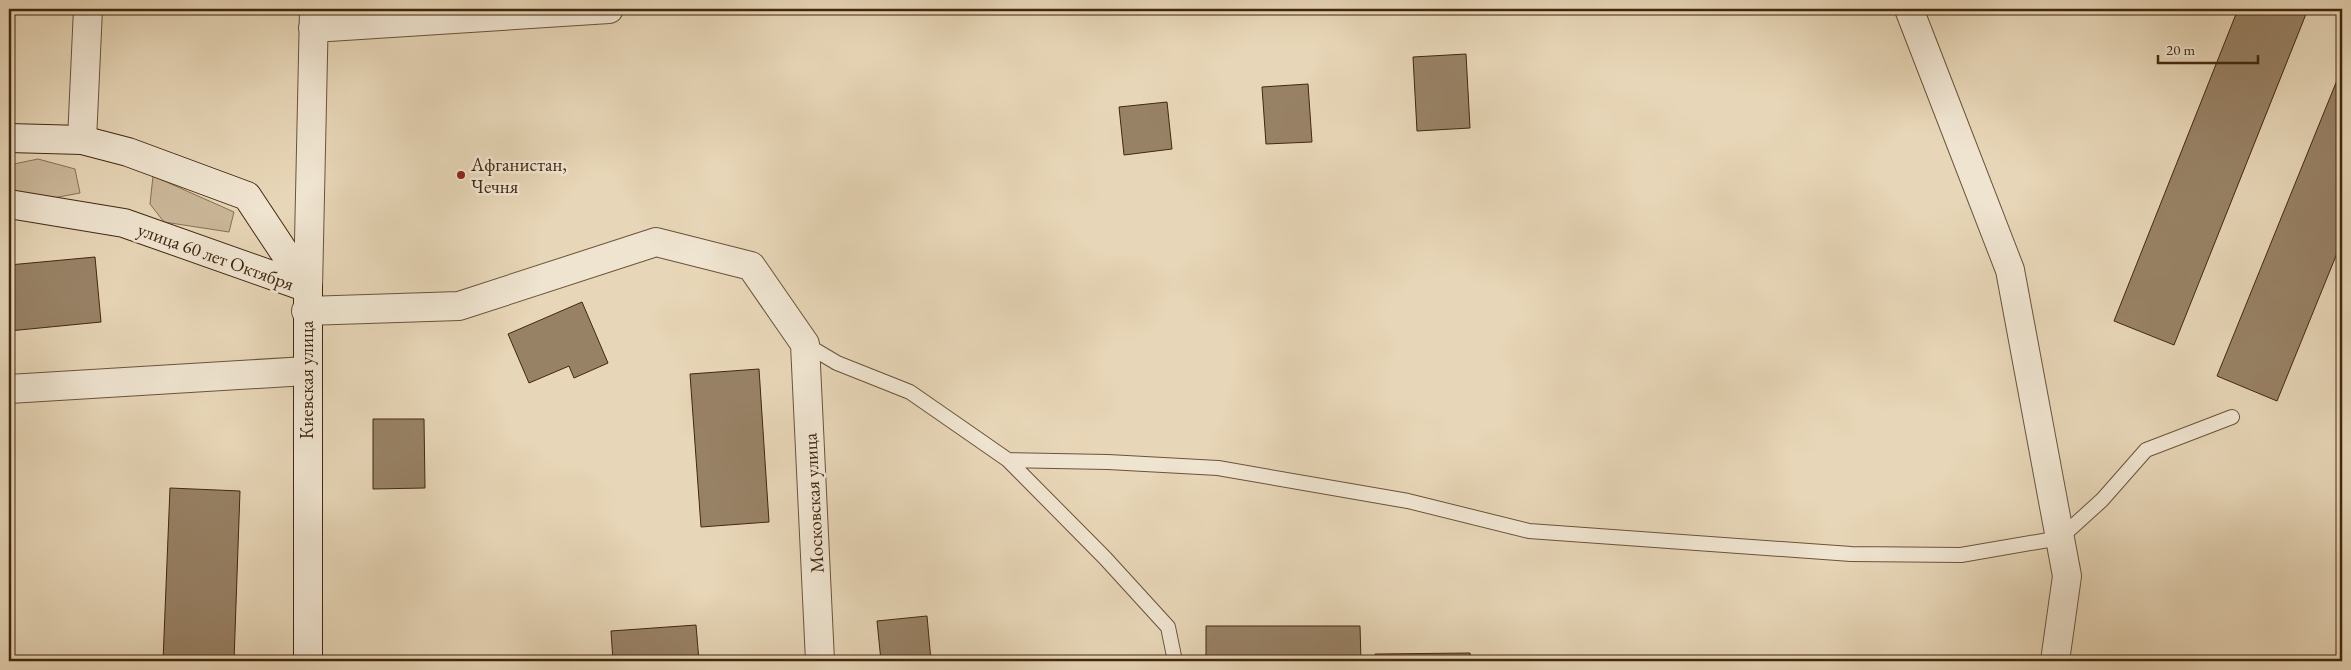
<svg xmlns="http://www.w3.org/2000/svg" width="2351" height="670" viewBox="0 0 2351 670" font-family="'EB Garamond',serif">
  <style>
    .green { fill: #cbb89a; stroke: #867054 }
    .building { fill: #988266; stroke: #42270f }
    .lines { fill: none; stroke-linecap: round; stroke-linejoin: round }
    .lane-casing { stroke: #6b5339; stroke-width: 16 }
    .street-casing { stroke: #6b5339; stroke-width: 30 }
    .secondary-casing { stroke: #42270f; stroke-width: 30 }
    .lane { stroke: #efe4d0; stroke-width: 14 }
    .street { stroke: #efe4d0; stroke-width: 28 }
    .secondary { stroke: #efe4d0; stroke-width: 28 }
    .poi-dot { fill: #8f2418; stroke: #efe4d0; stroke-width: 2 }
    .labels { text-anchor: middle; stroke-width: 5; stroke-linejoin: round; paint-order: stroke }
    .poi-label { font-size: 19px; fill: #42270f; stroke: #efe4d0; text-anchor: start }
    .street-label { font-size: 19px; fill: #42270f; stroke: #efe4d0 }
  </style>
  <rect width="100%" height="100%" fill="#e7d6b7"/>
  <filter id="stains"><feTurbulence type="fractalNoise" baseFrequency=".004" numOctaves="4"/><feColorMatrix values="0 0 0 0 .2 0 0 0 0 .09 0 0 0 0 .02 0 0 0 .5 -.17"/></filter>
  <radialGradient id="worn" r=".72"><stop offset=".6" stop-color="#630" stop-opacity="0"/><stop offset="1" stop-color="#630" stop-opacity=".3"/></radialGradient>
  <path class="green" d="M38,159l37,10 5,24 -32,6 -39,-10v-24z
    M153,176l81,36 -5,20 -65,-10 -14,-18z"/>
  <path class="building" d="M2238,9h70l-134,336 -60,-24z
    M1466,54l4,74 -53,3 -4,-74z
    M2342,68v173l-65,160 -60,-25z
    M1308,84l4,58 -46,2 -4,-57z
    M1167,102l5,47 -48,6 -5,-48z
    M95,257l6,65 -92,9v-66z
    M582,302l26,61 -34,15 -5,-12 -40,17 -21,-49z
    M759,369l10,153 -68,5 -11,-153z
    M373,419h51l1,69 -52,1z
    M170,488l70,3 -6,170h-71z
    M927,616l4,45h-50l-4,-40z
    M696,625l3,36h-86l-2,-30z
    M1206,626h154l1,35h-155z
    M1470,653l1,8h-96v-7z"/>
  <g class="lines">
    <defs>
      <path id="lane" d="M805,344l32,19 73,29 98,68 97,98 63,69 7,34
        M1008,460l100,2 110,6 190,33 121,30 322,23 110,1 99,-17 42,-38 44,-50 86,-33"/>
      <path id="street" d="M1909,9l101,261 57,306 -12,85
        M313,28l296,-19
        M82,140l6,-131
        M308,288l6,-278
        M306,311l153,-5 197,-64 95,24 54,78 15,317
        M9,389l297,-18"/>
      <path id="secondary" d="M9,138l73,2 46,12 119,44 61,92
        M9,204l115,19 184,65
        M308,288v373"/>
    </defs>
    <use href="#lane" class="lane-casing"/>
    <use href="#street" class="street-casing"/>
    <use href="#secondary" class="secondary-casing"/>
    <use href="#lane" class="lane"/>
    <use href="#street" class="street"/>
    <use href="#secondary" class="secondary"/>
  </g>
  <circle class="poi-dot" cx="461" cy="175" r="5"/>
  <g class="labels">
    <g class="poi-label">
      <text x="471" y="171">Афганистан,<tspan x="471" dy="22">Чечня</tspan></text>
    </g>
    <g class="street-label">
      <text transform="translate(216 256) rotate(20)" y="7">улица 60 лет Октября</text>
      <text transform="translate(306 380) rotate(-90)" y="7">Киевская улица</text>
      <text transform="translate(813 503) rotate(-93)" y="7">Московская улица</text>
    </g>
  </g>
  <rect width="2351" height="670" fill="none" stroke="#e7d6b7" stroke-width="30"/>
  <rect x="10" y="10" width="2331" height="650" fill="none" stroke="#42270f" stroke-width="2.5"/>
  <rect x="15" y="15" width="2321" height="640" fill="none" stroke="#42270f"/>
  <path d="M2158 55v8h100v-8" fill="none" stroke="#42270f" stroke-width="2.5"/>
  <text x="2166" y="55" font-size="15" fill="#42270f" stroke="#efe4d0" stroke-width="4" paint-order="stroke">20 m</text>
  <rect width="100%" height="100%" filter="url(#stains)"/>
  <rect width="100%" height="100%" fill="url(#worn)"/>
</svg>
